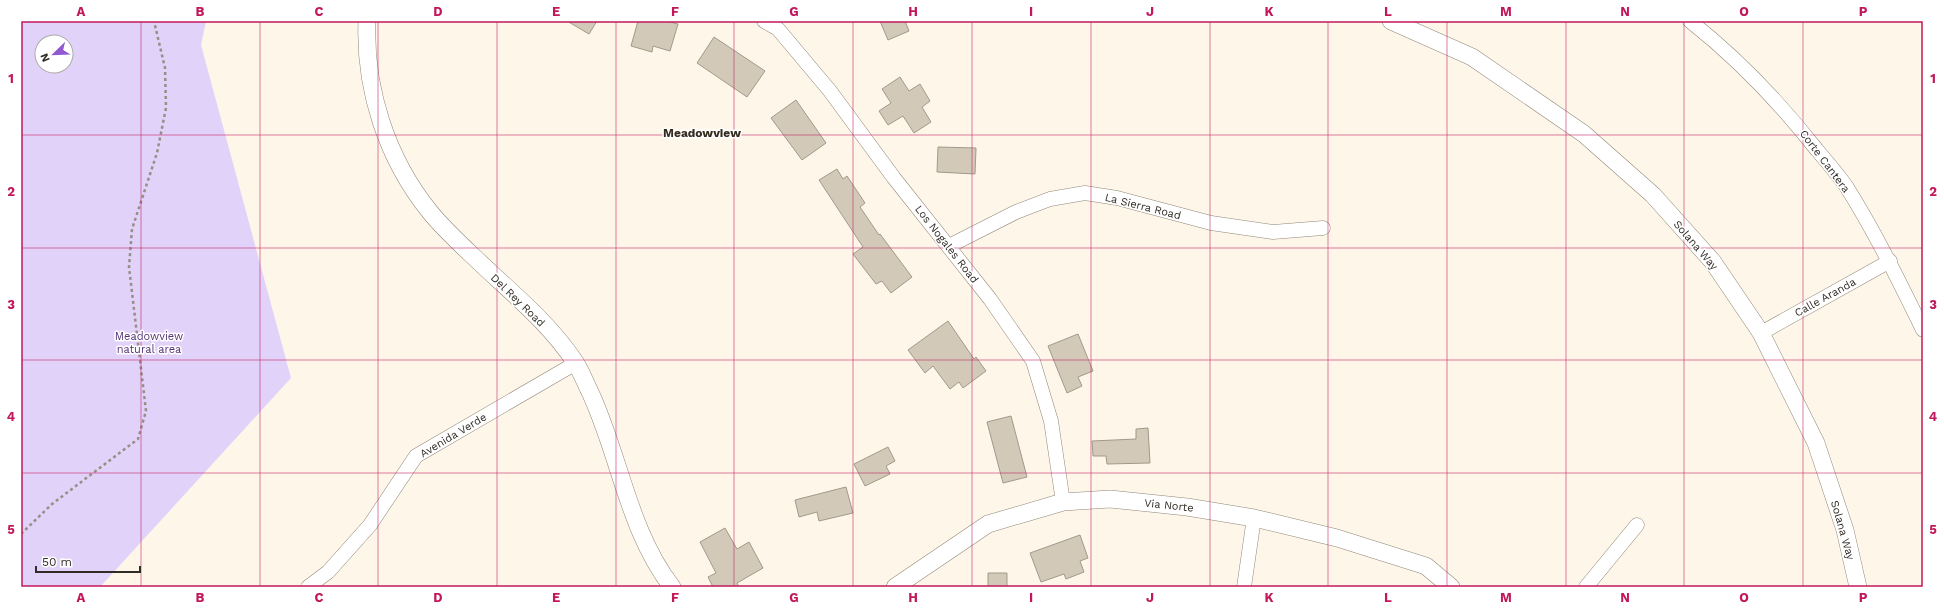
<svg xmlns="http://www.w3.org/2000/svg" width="1944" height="608" viewBox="0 0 1944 608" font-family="'Work Sans',sans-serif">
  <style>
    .green { fill: #e1d2f9; fill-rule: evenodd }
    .building { fill: #d3c9b9; stroke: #a2998a }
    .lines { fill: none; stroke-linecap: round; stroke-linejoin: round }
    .minor-casing { stroke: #908779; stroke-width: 15 }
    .tertiary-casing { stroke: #908779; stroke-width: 18 }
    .path { stroke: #958f85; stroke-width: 2.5; stroke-dasharray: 3 3; stroke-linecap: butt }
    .minor { stroke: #fff; stroke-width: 14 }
    .tertiary { stroke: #fff; stroke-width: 17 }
    .grid { fill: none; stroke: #c2185b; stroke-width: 1; stroke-opacity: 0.55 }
    .labels { text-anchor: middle; stroke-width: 3; stroke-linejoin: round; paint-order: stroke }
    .street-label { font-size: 11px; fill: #302c26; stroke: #fff }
    .park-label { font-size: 11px; fill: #533478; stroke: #fff }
    .neighbourhood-label { font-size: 12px; font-weight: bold; fill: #332c1f; stroke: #fff }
    .neatline { fill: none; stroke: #c2185b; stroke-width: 1.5 }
    .grid-label { font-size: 13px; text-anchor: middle; font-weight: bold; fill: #c2185b }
  </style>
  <rect width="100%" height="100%" fill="#fef6e9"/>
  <path class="green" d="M21,21h185l-5,24 90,333 -191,209h-79zM42,42h24v24h-24z"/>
  <path class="building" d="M567,21h30l-8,13z
    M638,21h28l12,3 -8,27 -17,-5 -1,6 -21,-6z
    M880,21h25l4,10 -21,9z
    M714,37l51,34 -18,26 -50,-34z
    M900,77l9,14 11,-7 10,17 -8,6 9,15 -17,11 -11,-17 -15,9 -9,-14 12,-8 -9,-14z
    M796,100l30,43 -24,17 -31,-42z
    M938,147l38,1 -1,26 -38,-2z
    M837,169l6,10 4,-3 18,27 -5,4 19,28 1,-1 32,43 -21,16 -9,-12 -6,3 -23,-30 10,-7 -44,-67z
    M948,321l26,38 2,-2 10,14 -23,17 -4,-6 -9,7 -17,-23 -8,7 -17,-23z
    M1078,334l15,37 -15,6 4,9 -15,7 -19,-47z
    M1011,416l16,61 -24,6 -16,-61z
    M1148,428l2,35 -43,1 -1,-8h-13l-1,-15 44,-2v-10z
    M888,447l7,14 -9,5 4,8 -25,12 -11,-22z
    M846,487l7,26 -34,8 -2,-9 -18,5 -4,-17z
    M725,528l12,21 12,-7 14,26 -26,15 2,4h-26l-5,-10 8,-4 -16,-31z
    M1080,535l8,23 -8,3 4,11 -18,7 -2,-5 -23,8 -11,-29z
    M988,573h19v14h-19z"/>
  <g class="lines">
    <defs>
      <path id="minor" d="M764,21l14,8 52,62 64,87 96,121 43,62 18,60 12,81
        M1690,21c47,37 90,82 127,129 10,12 20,23 29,36 29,46 53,95 77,144
        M949,246l67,-34 34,-13 35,-6 32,5 94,25 62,9 50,-4
        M1761,333l129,-72
        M308,587l20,-15 42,-47 46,-69 160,-93
        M1244,587l10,-69
        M1586,587l51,-62"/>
      <path id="tertiary" d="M367,21c-3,68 20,138 63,191 13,16 29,31 44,45 35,34 74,64 101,105 6,9 10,20 15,30 30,64 38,138 82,195
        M1391,21l81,36 112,77 69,61 60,67 48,71 55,110 29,87 13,57
        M895,587l93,-63 75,-22 47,-3 77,8 67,11 83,20 89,28 25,21"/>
    </defs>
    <use href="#minor" class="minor-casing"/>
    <use href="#tertiary" class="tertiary-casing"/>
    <path class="path" d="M21,534l31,-30 86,-65 8,-28 -17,-144 3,-38 25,-76 9,-45 -1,-40 -11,-47"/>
    <use href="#minor" class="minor"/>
    <use href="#tertiary" class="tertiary"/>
  </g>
  <path class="grid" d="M141,21v566M260,21v566M378,21v566M497,21v566M616,21v566M734,21v566M853,21v566M972,21v566M1091,21v566M1210,21v566M1328,21v566M1447,21v566M1566,21v566M1684,21v566M1803,21v566M21,135h1902M21,248h1902M21,360h1902M21,473h1902"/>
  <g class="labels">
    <g class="street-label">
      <text transform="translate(1825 161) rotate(53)" y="4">Corte Cantera</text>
      <text transform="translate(1143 206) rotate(14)" y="4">La Sierra Road</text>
      <text transform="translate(947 244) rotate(52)" y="4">Los Nogales Road</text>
      <text transform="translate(1696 245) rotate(49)" y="4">Solana Way</text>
      <text transform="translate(1825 297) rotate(-29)" y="4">Calle Aranda</text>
      <text transform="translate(518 300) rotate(44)" y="4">Del Rey Road</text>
      <text transform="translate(453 435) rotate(-31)" y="4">Avenida Verde</text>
      <text transform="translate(1169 505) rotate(6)" y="4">Via Norte</text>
      <text transform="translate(1843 530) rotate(74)" y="4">Solana Way</text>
    </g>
    <g class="park-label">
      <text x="149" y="340">Meadowview<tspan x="149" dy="13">natural area</tspan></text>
    </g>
    <g class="neighbourhood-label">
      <text x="702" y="137">Meadowview</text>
    </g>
  </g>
  <rect width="1944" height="608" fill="none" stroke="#ffffff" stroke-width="44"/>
  <g transform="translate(54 54) rotate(247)"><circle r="19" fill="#ffffff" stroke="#acaba8"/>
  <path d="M0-3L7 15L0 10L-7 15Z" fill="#9059d1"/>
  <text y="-6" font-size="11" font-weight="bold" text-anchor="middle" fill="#302c26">N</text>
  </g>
  <path d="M36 566v6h104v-6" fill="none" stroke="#302c26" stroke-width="2"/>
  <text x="42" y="566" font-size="12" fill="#302c26" stroke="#ffffff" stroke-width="3" paint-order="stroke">50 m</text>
  <rect x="22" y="22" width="1900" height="564" class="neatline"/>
  <g class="grid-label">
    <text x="81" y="16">A</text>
    <text x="200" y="16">B</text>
    <text x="319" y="16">C</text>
    <text x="438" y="16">D</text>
    <text x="556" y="16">E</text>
    <text x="675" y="16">F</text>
    <text x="794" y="16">G</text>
    <text x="913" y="16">H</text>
    <text x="1031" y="16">I</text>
    <text x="1150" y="16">J</text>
    <text x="1269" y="16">K</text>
    <text x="1388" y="16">L</text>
    <text x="1506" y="16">M</text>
    <text x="1625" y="16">N</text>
    <text x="1744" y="16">O</text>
    <text x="1863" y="16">P</text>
    <text x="11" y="83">1</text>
    <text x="1933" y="83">1</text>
    <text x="11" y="196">2</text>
    <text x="1933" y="196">2</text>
    <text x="11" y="309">3</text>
    <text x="1933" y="309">3</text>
    <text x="11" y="421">4</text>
    <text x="1933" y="421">4</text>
    <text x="11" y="534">5</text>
    <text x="1933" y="534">5</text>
    <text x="81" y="602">A</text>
    <text x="200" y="602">B</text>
    <text x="319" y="602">C</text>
    <text x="438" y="602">D</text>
    <text x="556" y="602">E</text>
    <text x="675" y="602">F</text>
    <text x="794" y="602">G</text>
    <text x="913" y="602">H</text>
    <text x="1031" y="602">I</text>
    <text x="1150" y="602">J</text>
    <text x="1269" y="602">K</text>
    <text x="1388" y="602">L</text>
    <text x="1506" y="602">M</text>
    <text x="1625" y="602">N</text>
    <text x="1744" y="602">O</text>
    <text x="1863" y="602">P</text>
  </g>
</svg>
